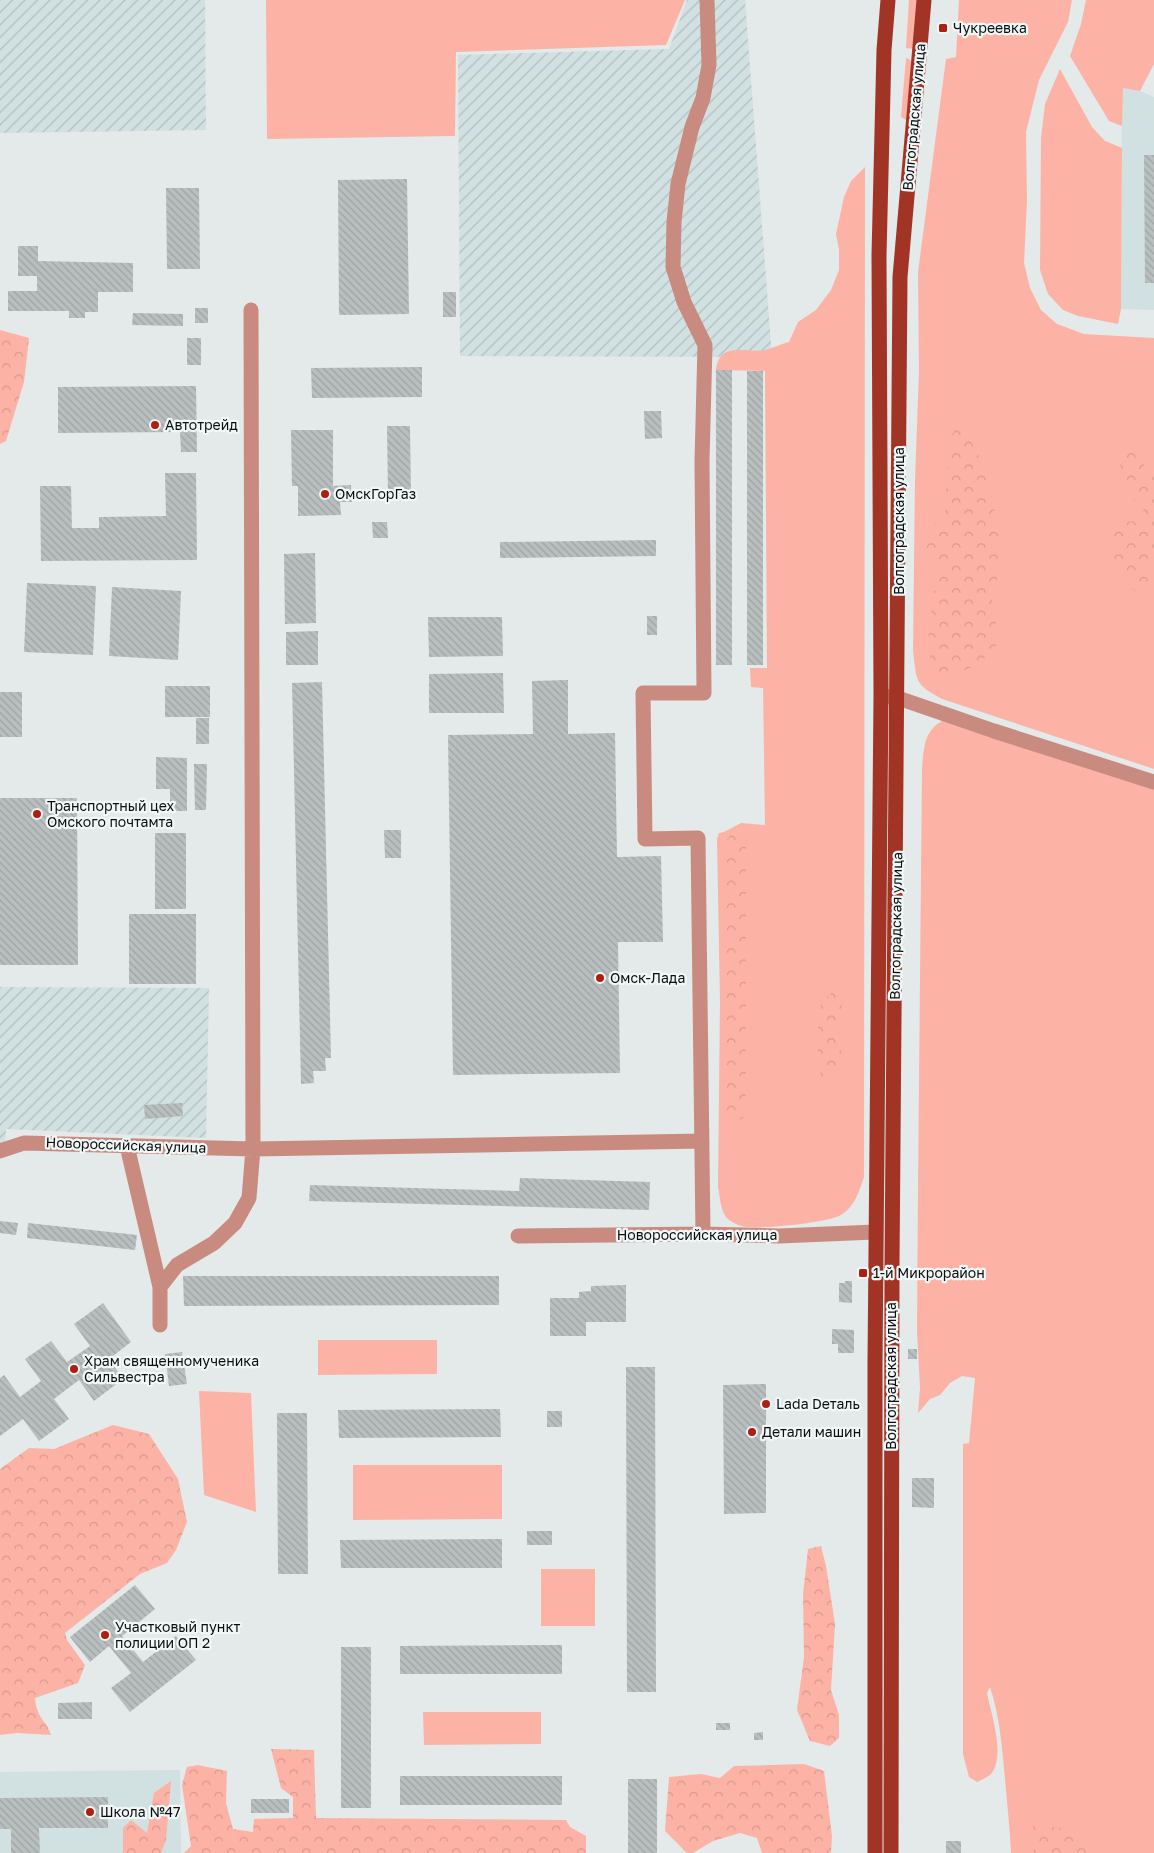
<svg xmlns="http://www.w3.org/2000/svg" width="1154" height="1853" viewBox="0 0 1154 1853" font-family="'Golos Text',sans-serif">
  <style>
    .built { fill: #d1e0e1 }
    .industrial { fill: url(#industrial-furrows) }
    .green { fill: #fcb3a5 }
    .forest { fill: url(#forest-crowns) }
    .building { fill: url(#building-back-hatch) }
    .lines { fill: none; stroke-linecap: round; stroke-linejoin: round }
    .minor { stroke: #c98b80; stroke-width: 15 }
    .major { stroke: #a23426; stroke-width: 15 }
    .poi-dot { fill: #ae1f0f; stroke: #f1f7f7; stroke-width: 2 }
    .labels { text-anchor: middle; stroke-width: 4.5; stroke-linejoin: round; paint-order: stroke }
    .poi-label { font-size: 14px; fill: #0c0e0e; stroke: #f1f7f7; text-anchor: start }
    .street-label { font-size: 14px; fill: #0c0e0e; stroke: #f1f7f7 }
  </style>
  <defs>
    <pattern id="industrial-furrows" width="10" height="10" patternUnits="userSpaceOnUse" patternTransform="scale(1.25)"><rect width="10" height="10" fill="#d1e0e1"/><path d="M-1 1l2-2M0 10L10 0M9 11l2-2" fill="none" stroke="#b2bfc0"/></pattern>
    <pattern id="forest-crowns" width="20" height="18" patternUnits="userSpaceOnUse" patternTransform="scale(1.25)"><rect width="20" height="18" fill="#fcb3a5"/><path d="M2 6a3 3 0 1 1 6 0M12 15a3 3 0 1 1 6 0" fill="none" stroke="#d7998d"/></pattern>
    <pattern id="building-back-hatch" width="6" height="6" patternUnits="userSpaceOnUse" patternTransform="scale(1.25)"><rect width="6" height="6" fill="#b9bfbf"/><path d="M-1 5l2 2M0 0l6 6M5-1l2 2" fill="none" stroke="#9ea3a3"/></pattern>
  </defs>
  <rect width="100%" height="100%" fill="#e4e9ea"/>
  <path class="built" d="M1122,87l18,4 14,6v213l-33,-1z
    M180,1770l1,83h-181v-81z"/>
  <path class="industrial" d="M0,0h205l1,130 -206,3z
    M687,0h58l27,357 -312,-1 -2,-301 211,-6z
    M0,987l209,1 -3,150 -200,-9 -1,17h-5z"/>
  <path class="green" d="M266,0h419l-19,45 -210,7 -1,84 -188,3z
    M909,0h8l-3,49 -8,-1z
    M959,0h113l-4,22 -29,58 -13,52 1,69 -3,62 6,25 11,22 16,14 27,10 70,4v431l-212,-70c-28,-15 -25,-18 -29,-48l2,-171 4,-109 -1,-99 28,-213 10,-2z
    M1086,0h68v64l-14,27 -17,-3 -1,38 -13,-5 -39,-65 11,-32z
    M906,58l3,1 3,4 -4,55 -2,2 -5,-3z
    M1060,69l32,58 13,14 17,7 -1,161 -3,15 -40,-8 -15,-6 -15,-16 -8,-24 1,-132 4,-34z
    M865,167l-1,1010c-5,15 -9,29 -23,38 -15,8 -78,14 -95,12 -7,-1 -16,-5 -20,-10 -6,-8 -6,-21 -8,-30l2,-186 -3,-162 2,-6 5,-1 17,-9 24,2 -2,-137 -12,-1 -1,-19h17l-2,-297 -49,-1c3,-30 32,-16 49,-20 8,-2 16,-6 24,-8l9,-20 18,-12 15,-20 8,-20v-21l-3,-15 8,-37 7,-16z
    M949,718l205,68v1067h-143c-1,-25 -4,-49 -6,-74 -3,-32 -5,-62 -15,-92l-3,6c4,21 19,62 4,81 -3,3 -10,6 -14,8l-8,-5 -6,-23v-310l6,-1 6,-65 -13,-2 -12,7 -10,12 -10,4 -12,14 2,-25 -3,-57 1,-141 4,-421c2,-23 2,-42 27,-51z
    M318,1340h119v34l-119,1z
    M199,1391l52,2 5,119 -52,-17z
    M353,1465h149v54l-149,1z
    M541,1569h54v57h-54z
    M423,1712h118v32l-117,1z"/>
  <path class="forest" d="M0,330l29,8 -5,44 -18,59 -6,3z
    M958,426l7,3 17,33 16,63 7,35 -13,32 1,19 7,30 -19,21 -29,15 -17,-4 -8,-26 7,-55 8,-18 -16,-28 1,-13 18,-19 4,-75z
    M1132,448l8,3 5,18 9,4v82l-5,1 -4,14 6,19 -10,8c-22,-22 -28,-33 -33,-63l16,-12 13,-1 7,-12 -20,-19v-13l-6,-19z
    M734,830l12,16v269l-11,9 -8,-11 -3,-269z
    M834,991l7,3 1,21 -5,11 6,36 -7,17 -13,4c-8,-27 -6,-54 -2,-81z
    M113,1425l36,9 29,45 9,43 -11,28 -9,13 -27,11 -75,59 2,7 18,25 -7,18 -43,15c2,22 11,21 16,37l-34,-2 -17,2v-266l29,-21 25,1z
    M821,1546l5,20 9,58 -4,66 8,25v23l-9,8 -20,-5 -13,-31 7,-53 -1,-63 5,-45z
    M271,1749l43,1 2,68 250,2 4,7 16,9v17h-402l7,-7 -9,-61 5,-18 11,-2 29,6 -1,32 7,26 20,3 1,-13 39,-1v-21l-12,-9z
    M804,1764l20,7 8,65 -1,17h-69l-5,-15 -17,-5 -27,8 -20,12h-6l-22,-22 4,-54 32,-3 19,4 14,-12z
    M171,1781l-5,59 -5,13h-38v-25l8,-8 16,13 7,-40z
    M1033,1825l37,4 24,24h-60z"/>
  <path class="building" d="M1144,155h10v128h-9z
    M407,179l2,135 -70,1 -1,-135z
    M166,188h33l1,81h-33z
    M18,246h20v15l95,2v29h-35v20h-13v6h-16v-7h-61v-20h29v-15h-19z
    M443,292h13v25h-13z
    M195,308h13v15h-13z
    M133,313l50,1v12l-51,-1z
    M187,338h14v27h-14z
    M422,367v30l-110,1 -1,-30z
    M716,370h16v295h-16z
    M747,371h16v294h-16z
    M196,386l1,66h-16l-1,-20 -122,1v-46z
    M644,411h17l1,27 -17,1z
    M387,426h23l1,70h-23z
    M291,430h42v56l18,-1 1,17h-12l1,13 -43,1v-30h-6z
    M165,473h31l1,87 -156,1 -1,-75h31l1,42h27v-11l67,-1z
    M372,522h15l1,16h-15z
    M656,540v16l-156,2v-16z
    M315,553l1,70 -31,1 -1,-70z
    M27,583l69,3 -3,69 -69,-3z
    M112,587l69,4 -3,69 -69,-4z
    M647,616h10v19h-10z
    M428,617h74l1,39 -74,1z
    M318,631v34h-32v-33z
    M503,673l1,40h-75v-39z
    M568,680v54l47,-1 2,124 44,-1 2,86h-45l2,131 -167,2 -5,-340 85,-1 -1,-53z
    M322,682l9,376h-6l1,13h-13l1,12 -13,1 -9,-401z
    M165,686h45v31h-45z
    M0,692h22v45h-22z
    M196,718h13v26h-13z
    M156,757l31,1v53h-17v-22h-14z
    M194,764h13l-1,46h-11z
    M0,798h77l1,167h-78z
    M384,830h17v28h-16z
    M155,833h31v76h-31z
    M129,914h67v70h-67z
    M182,1103l1,13 -38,3 -1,-14z
    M520,1178l130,4 -1,28 -340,-9 1,-16 209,6z
    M0,1221l18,2 -2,12 -16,-2z
    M28,1223l109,12 -2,15 -108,-12z
    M183,1276h316v29l-315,1z
    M845,1281h7v22l-13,-1v-19h6z
    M626,1285v37h-40v14h-36v-38h29v-6l12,-1v-5z
    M103,1303l28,39 -22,17 14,20 -29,22 -15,-21 -25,19 15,20 -30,22 -16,-22 -23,17v-58l4,-3 16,22 21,-16 -16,-22 26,-18 16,21 23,-16 -16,-22z
    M832,1329l22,1v23h-16v-9h-6z
    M908,1349h9v10h-9z
    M182,1352l5,32 -18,2 -4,-32z
    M626,1367h29l1,325h-29z
    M766,1384v129l-42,1 -1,-129z
    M500,1409l1,28 -162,1 -1,-28z
    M547,1411h15v16h-15z
    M277,1413h30l1,161h-30z
    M912,1478h22v30l-22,-1z
    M527,1531h25v14h-25z
    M502,1539v29h-161l-1,-28z
    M135,1585l20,24 -33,27 21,26 33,-26 20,24 -66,52 -19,-24 20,-15 -22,-27 -19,16 -20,-25z
    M562,1645v29h-162v-28z
    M341,1647h30v161h-30z
    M92,1702v17h-34v-16z
    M716,1723h14v7h-14z
    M763,1732v8h-9v-7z
    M400,1776h162v29h-162z
    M628,1779h29v74h-29z
    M108,1797v31h-69l1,25h-29v-24h-11v-31z
    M251,1799h38v14h-38z
    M946,1841h15v12h-15z"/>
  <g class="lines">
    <path class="minor" d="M884,696l14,2 96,33 160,51
      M127,1146l33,141v38
      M0,1151l24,-8 229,6 449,-8
      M703,1234l-5,-396 -53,1 -2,-146h61l-2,-232 3,-116 -21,-43 -11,-35 1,-45 4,-38 14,-57 11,-29 6,-33 -2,-65
      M518,1236l185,-2 76,2 96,-4
      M160,1287l17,-22 37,-22 21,-20 14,-25 4,-49 -2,-839"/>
    <path class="major" d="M875,1853v-490l6,-668 -2,-440 5,-205 4,-50
      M891,1853l1,-589 8,-987 24,-277"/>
  </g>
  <g class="poi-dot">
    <rect x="938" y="23" width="10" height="10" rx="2.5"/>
    <circle cx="155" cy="425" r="5"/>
    <circle cx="325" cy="494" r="5"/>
    <circle cx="37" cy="814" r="5"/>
    <circle cx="600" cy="978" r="5"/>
    <rect x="858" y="1268" width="10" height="10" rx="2.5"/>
    <circle cx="74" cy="1369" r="5"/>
    <circle cx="766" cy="1404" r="5"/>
    <circle cx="752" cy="1432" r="5"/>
    <circle cx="105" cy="1635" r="5"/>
    <circle cx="90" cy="1812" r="5"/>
  </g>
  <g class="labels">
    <g class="poi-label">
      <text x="953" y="33">Чукреевка</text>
      <text x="165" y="430">Автотрейд</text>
      <text x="335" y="499">ОмскГорГаз</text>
      <text x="47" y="811">Транспортный цех<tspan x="47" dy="16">Омского почтамта</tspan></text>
      <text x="610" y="983">Омск-Лада</text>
      <text x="873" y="1278">1-й Микрорайон</text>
      <text x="84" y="1366">Храм священномученика<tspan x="84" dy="16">Сильвестра</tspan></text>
      <text x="776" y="1409">Lada Dеталь</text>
      <text x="762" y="1437">Детали машин</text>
      <text x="115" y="1632">Участковый пункт<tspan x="115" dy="16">полиции ОП 2</tspan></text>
      <text x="100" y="1817">Школа №47</text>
    </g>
    <g class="street-label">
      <text transform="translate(914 117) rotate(-85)" y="5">Волгоградская улица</text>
      <text transform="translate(899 521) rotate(-90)" y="5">Волгоградская улица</text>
      <text transform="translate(896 926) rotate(-89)" y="5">Волгоградская улица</text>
      <text transform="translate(126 1145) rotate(2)" y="5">Новороссийская улица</text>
      <text x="697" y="1240">Новороссийская улица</text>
      <text transform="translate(891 1376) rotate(-90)" y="5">Волгоградская улица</text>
    </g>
  </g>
</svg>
